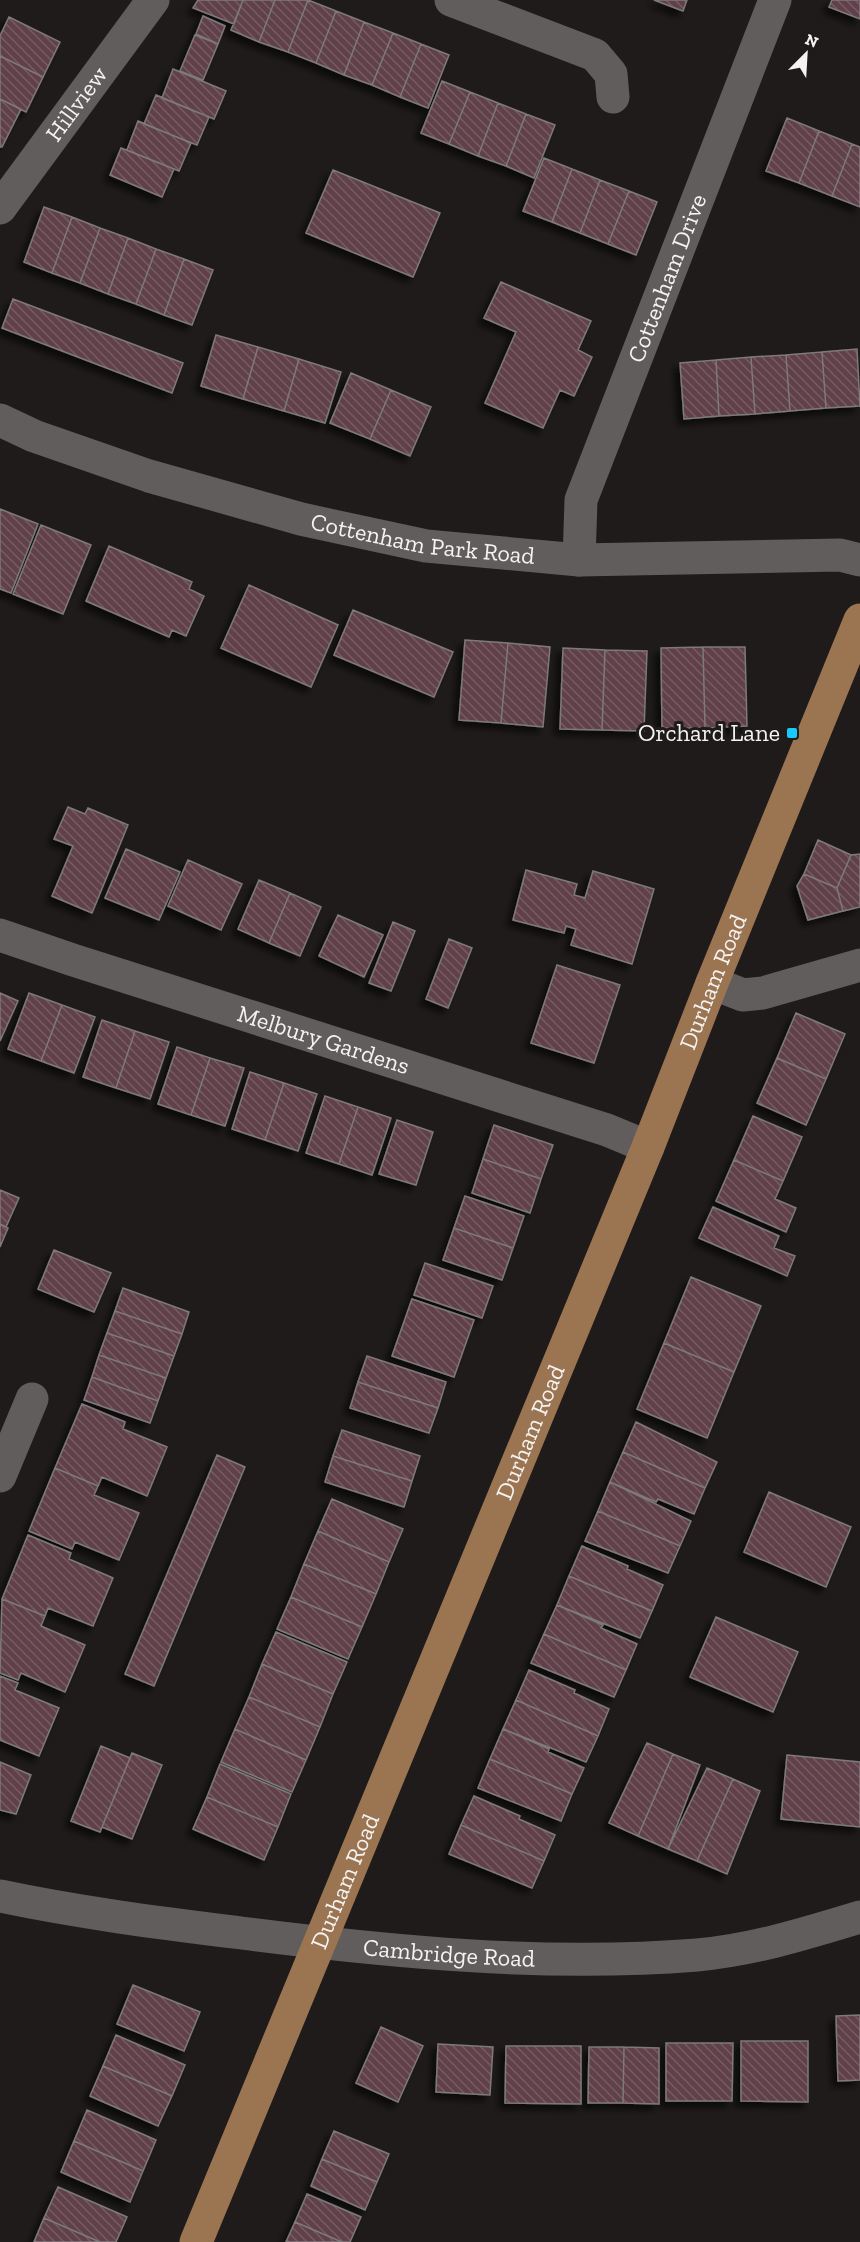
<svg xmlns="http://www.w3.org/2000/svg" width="860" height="2242" viewBox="0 0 860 2242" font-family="'Zilla Slab',serif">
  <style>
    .building { fill: url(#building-back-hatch); stroke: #7d7a7b; stroke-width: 1.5; filter: url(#shadow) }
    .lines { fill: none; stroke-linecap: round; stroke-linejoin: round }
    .minor { stroke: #615d5d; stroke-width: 33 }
    .major { stroke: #9b7451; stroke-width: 33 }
    .poi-dot { fill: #18cafc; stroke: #1e1b1a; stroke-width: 2 }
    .labels { text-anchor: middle; stroke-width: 6; stroke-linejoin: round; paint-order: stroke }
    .street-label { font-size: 24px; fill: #f5f3f2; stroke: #1e1b1a }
    .poi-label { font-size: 24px; fill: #f5f3f2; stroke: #1e1b1a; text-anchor: end }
  </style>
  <defs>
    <pattern id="building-back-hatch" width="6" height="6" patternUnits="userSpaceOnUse" patternTransform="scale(1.5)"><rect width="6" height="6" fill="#603f4a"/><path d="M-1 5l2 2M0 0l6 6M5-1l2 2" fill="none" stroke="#775b65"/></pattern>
    <filter id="shadow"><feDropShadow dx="-5.5" dy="5.5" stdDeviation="3" flood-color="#0009"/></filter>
  </defs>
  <rect width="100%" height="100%" fill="#1e1b1a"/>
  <path class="building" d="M198,0h45l-9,24 -41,-16z
    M243,0h32l-16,42 -28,-12z
    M275,0h33l-20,52 -29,-10z
    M308,0l28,11 -20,52 -28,-11z
    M654,0h33l-4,11z
    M832,0h28v19l-31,-12z
    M336,11l28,11 -20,53 -28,-12z
    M203,16l22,10 -7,18 -22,-10z
    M9,17l51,25 -17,35 -43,-21v-20z
    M364,22l29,11 -21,52 -28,-10z
    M393,33l28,11 -21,53 -28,-12z
    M195,35l23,9 -15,36 -23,-9z
    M421,44l28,11 -21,53 -28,-11z
    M0,56l43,21 -17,35 -26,-13z
    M173,69l53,22 -12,28 -52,-21z
    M442,81l28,11 -21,52 -28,-11z
    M470,92l28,11 -20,53 -29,-12z
    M156,95l53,22 -12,28 -53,-21z
    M0,99l21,10 -19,38h-2z
    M498,103l28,11 -20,52 -28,-10z
    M526,114l29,11 -21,53 -28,-12z
    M787,118l32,13 -20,52 -33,-12z
    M138,121l53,22 -12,28 -52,-21z
    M819,131l33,13 -20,52 -33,-13z
    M852,144l8,3v60l-28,-11z
    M121,148l53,21 -12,28 -52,-22z
    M544,158l28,11 -20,53 -29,-11z
    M572,169l28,11 -20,53 -28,-11z
    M333,170l107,43 -27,64 -107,-44z
    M600,180l29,11 -21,53 -28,-11z
    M629,191l28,11 -21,53 -28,-11z
    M44,207l28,10 -20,56 -28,-11z
    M72,217l28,11 -20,55 -28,-10z
    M100,228l28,10 -20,56 -28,-11z
    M128,238l28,11 -20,55 -28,-10z
    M156,249l28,10 -20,56 -28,-11z
    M184,259l29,11 -21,55 -28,-10z
    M501,282l90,39 -13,29 14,7 -18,39 -14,-6 -17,38 -58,-25 31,-71 -32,-14z
    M13,299l170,64 -11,30 -170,-65z
    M216,335l42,12 -15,52 -42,-13z
    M258,347l41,12 -15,52 -41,-12z
    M857,349l3,57 -34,2 -4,-56z
    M822,352l4,56 -36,3 -4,-56z
    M786,355l4,56 -35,3 -4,-57z
    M751,357l4,57 -36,2 -3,-56z
    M299,359l42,13 -16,51 -41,-12z
    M716,360l3,56 -35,3 -4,-56z
    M351,373l40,17 -21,49 -40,-16z
    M391,390l40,17 -21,49 -40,-17z
    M0,509l38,15 -27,69 -11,-4z
    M41,525l50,20 -28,69 -50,-20z
    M109,546l83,36 -3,7 15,7 -18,40 -14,-6 -3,7 -83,-36z
    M249,585l89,40 -27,62 -90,-39z
    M353,610l100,42 -19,45 -100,-42z
    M465,640l43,3 -7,80 -42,-3z
    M508,643l42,4 -7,80 -42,-4z
    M703,647h42l2,79 -42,2z
    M703,647l2,81h-43l-1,-80z
    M563,648l42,2 -3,80 -42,-1z
    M605,650l42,1 -3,80 -42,-1z
    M68,807l17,7 3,-6 40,17 -36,88 -40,-17 21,-50 -19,-7z
    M818,840l33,15 -14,33 -33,-14z
    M126,849l54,23 -21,48 -54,-22z
    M860,854v53l-17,4 -6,-23 14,-33z
    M188,860l54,24 -21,46 -53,-24z
    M526,870l51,14 -3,11 11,3 8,-27 61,18 -22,75 -61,-19 5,-16 -10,-3 -2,7 -51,-13z
    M804,874l33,14 6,23 -35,9 -11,-34z
    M259,880l31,13 -21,50 -31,-14z
    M290,893l31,14 -21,49 -31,-13z
    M338,915l45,20 -19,42 -45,-21z
    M393,922l22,9 -24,60 -22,-8z
    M449,939l23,9 -24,60 -22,-9z
    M557,965l63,20 -26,78 -63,-20z
    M0,993l18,8 -18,40z
    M29,993l33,12 -21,56 -33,-12z
    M62,1005l33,12 -21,56 -33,-12z
    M796,1013l49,21 -19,45 -49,-21z
    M102,1020l33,11 -19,57 -33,-11z
    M135,1031l34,11 -19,57 -34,-11z
    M177,1047l33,11 -19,57 -33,-11z
    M210,1058l34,10 -19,58 -34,-11z
    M777,1058l49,21 -20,46 -49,-22z
    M250,1072l34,11 -19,57 -33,-11z
    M284,1083l33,11 -19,57 -33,-11z
    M325,1096l33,11 -19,57 -33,-11z
    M358,1107l33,11 -19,57 -33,-11z
    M753,1116l49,21 -19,44 -49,-21z
    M397,1120l36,12 -17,53 -37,-11z
    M494,1125l59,20 -12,34 -58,-20z
    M483,1159l58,20 -11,34 -58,-20z
    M734,1160l49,21 -8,18 21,9 -10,24 -70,-31z
    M0,1190l19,8 -13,29 -6,-3z
    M465,1196l59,20 -11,32 -59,-20z
    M713,1207l66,29 -5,12 21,8 -8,20 -88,-38z
    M0,1224l8,4 -8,19z
    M454,1228l59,20 -11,32 -59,-20z
    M54,1250l57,23 -17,39 -56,-23z
    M425,1263l68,23 -11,32 -68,-23z
    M691,1277l70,29 -27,66 -70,-29z
    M123,1288l66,24 -7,22 -67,-23z
    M412,1299l62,21 -20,57 -62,-21z
    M115,1311l67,23 -8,22 -67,-23z
    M107,1333l67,23 -8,22 -67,-23z
    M664,1343l70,29 -27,66 -70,-29z
    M99,1355l67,23 -8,23 -66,-24z
    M367,1356l79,26 -8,26 -80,-26z
    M92,1377l66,24 -8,22 -66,-23z
    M358,1382l80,26 -9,25 -79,-25z
    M82,1404l43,18 -2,7 44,18 -20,49 -45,-19 -4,9 -43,-18z
    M636,1422l81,40 -12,26 -82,-36z
    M342,1430l78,26 -8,25 -79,-25z
    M623,1452l82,36 -11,26 -36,-15 -2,3 -46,-20z
    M217,1455l28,12 -91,219 -29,-12z
    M333,1456l79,25 -8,26 -79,-25z
    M55,1468l43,18 -4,9 45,18 -20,47 -44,-18 -3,7 -43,-18z
    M610,1482l81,39 -11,25 -82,-35z
    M769,1492l82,35 -25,60 -82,-35z
    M332,1499l71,30 -14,33 -71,-31z
    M598,1511l82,35 -12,27 -83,-32z
    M318,1531l71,31 -13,32 -72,-30z
    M28,1535l43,18 -2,6 44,19 -20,48 -45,-18 -3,8 -43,-17z
    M582,1546l46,20 -1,3 36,16 -11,26 -83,-35z
    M304,1564l72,30 -14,33 -71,-30z
    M569,1576l83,35 -12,27 -83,-33z
    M291,1597l71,30 -14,32 -71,-30z
    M2,1599l43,17 -4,10 44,19 -20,47 -44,-19 -3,7 -18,-7z
    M557,1605l46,20 -2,3 36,16 -11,26 -82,-36z
    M716,1617l82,35 -25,60 -83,-35z
    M276,1632l71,30 -14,32 -71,-30z
    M544,1634l82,36 -12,27 -83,-34z
    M262,1664l71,30 -13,33 -71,-30z
    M529,1670l46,20 -1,3 35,16 -11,27 -82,-36z
    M0,1676l18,7 -3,7 44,18 -20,48 -39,-16z
    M249,1697l71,30 -14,33 -71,-31z
    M516,1700l82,36 -12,26 -83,-33z
    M235,1729l71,31 -14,32 -71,-30z
    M503,1729l46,20 -1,3 36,16 -12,26 -82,-35z
    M647,1743l26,11 -35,82 -29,-13z
    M101,1746l29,12 -30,74 -29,-11z
    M132,1753l30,12 -30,74 -30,-12z
    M673,1754l27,11 -32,84 -30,-13z
    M787,1755l73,7v65l-79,-8z
    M490,1759l82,35 -11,27 -83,-33z
    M0,1762l31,13 -15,39 -16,-4z
    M220,1764l71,30 -13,33 -71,-30z
    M707,1768l26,11 -36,82 -29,-12z
    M733,1779l27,12 -33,83 -30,-13z
    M474,1796l46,20 -1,3 36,16 -11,26 -83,-36z
    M207,1797l71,30 -14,33 -71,-31z
    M461,1825l83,36 -12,27 -83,-34z
    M133,1985l67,27 -16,39 -67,-27z
    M860,2015v65l-22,1 -2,-65z
    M381,2027l42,19 -25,56 -42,-19z
    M116,2035l69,30 -13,31 -69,-30z
    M741,2041h67v61l-67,-1z
    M666,2043h67l-1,58h-66z
    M438,2044l55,3 -3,48 -54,-3z
    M506,2046h75v58l-76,-1z
    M589,2047h35l-1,56h-35z
    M624,2047l35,1v56l-36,-1z
    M103,2066l69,30 -14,30 -68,-30z
    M87,2110l69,30 -13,31 -69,-30z
    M334,2131l55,23 -12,28 -55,-23z
    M74,2141l69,30 -13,31 -69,-30z
    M322,2159l55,23 -12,28 -54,-24z
    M58,2187l69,30 -11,25h-16l-56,-24z
    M307,2194l54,23 -11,25h-8l-47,-20z
    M44,2218l56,24h-66z
    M295,2222l47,20h-56z"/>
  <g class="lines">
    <g class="minor">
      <path d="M451,0l144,55 16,19 2,23"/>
      <path id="s1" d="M0,208l153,-208"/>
      <path id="s2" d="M0,420l34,16 115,40 152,43 125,27 153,14 261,-5 20,5"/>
      <path id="s3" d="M579,560l2,-60 194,-500"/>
      <path id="s4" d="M0,935l73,25 534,170 41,17"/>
      <path d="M712,983l31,12 20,-2 97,-28"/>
      <path d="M0,1476l32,-77"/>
      <path id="s5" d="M0,1896c80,17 161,27 241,37 150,19 305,34 456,22 56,-5 110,-22 163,-38"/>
    </g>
    <path class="major" id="s6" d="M196,2242l452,-1095 64,-164 148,-363"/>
  </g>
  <rect class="poi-dot" x="786" y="727" width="12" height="12" rx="3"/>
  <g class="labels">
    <g class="street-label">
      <text dy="8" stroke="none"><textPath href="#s1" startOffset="129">Hillview</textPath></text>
      <text dy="8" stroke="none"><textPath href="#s3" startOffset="298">Cottenham Drive</textPath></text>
      <text dy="8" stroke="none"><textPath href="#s2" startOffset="441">Cottenham Park Road</textPath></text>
      <text dy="8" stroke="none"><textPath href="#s6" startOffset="1362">Durham Road</textPath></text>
      <text dy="8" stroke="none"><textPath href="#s4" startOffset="340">Melbury Gardens</textPath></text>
      <text dy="8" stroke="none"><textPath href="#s6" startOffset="876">Durham Road</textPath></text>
      <text dy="8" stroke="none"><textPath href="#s6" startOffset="390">Durham Road</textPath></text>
      <text dy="8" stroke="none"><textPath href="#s5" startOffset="453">Cambridge Road</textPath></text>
    </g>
    <g class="poi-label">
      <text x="780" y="741">Orchard Lane</text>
    </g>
  </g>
  <g transform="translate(806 54) rotate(24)" stroke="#1e1b1a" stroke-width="4.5" paint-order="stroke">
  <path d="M0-4.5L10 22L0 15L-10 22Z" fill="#f5f3f2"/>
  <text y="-9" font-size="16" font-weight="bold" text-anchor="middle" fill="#f5f3f2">N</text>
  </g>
</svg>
